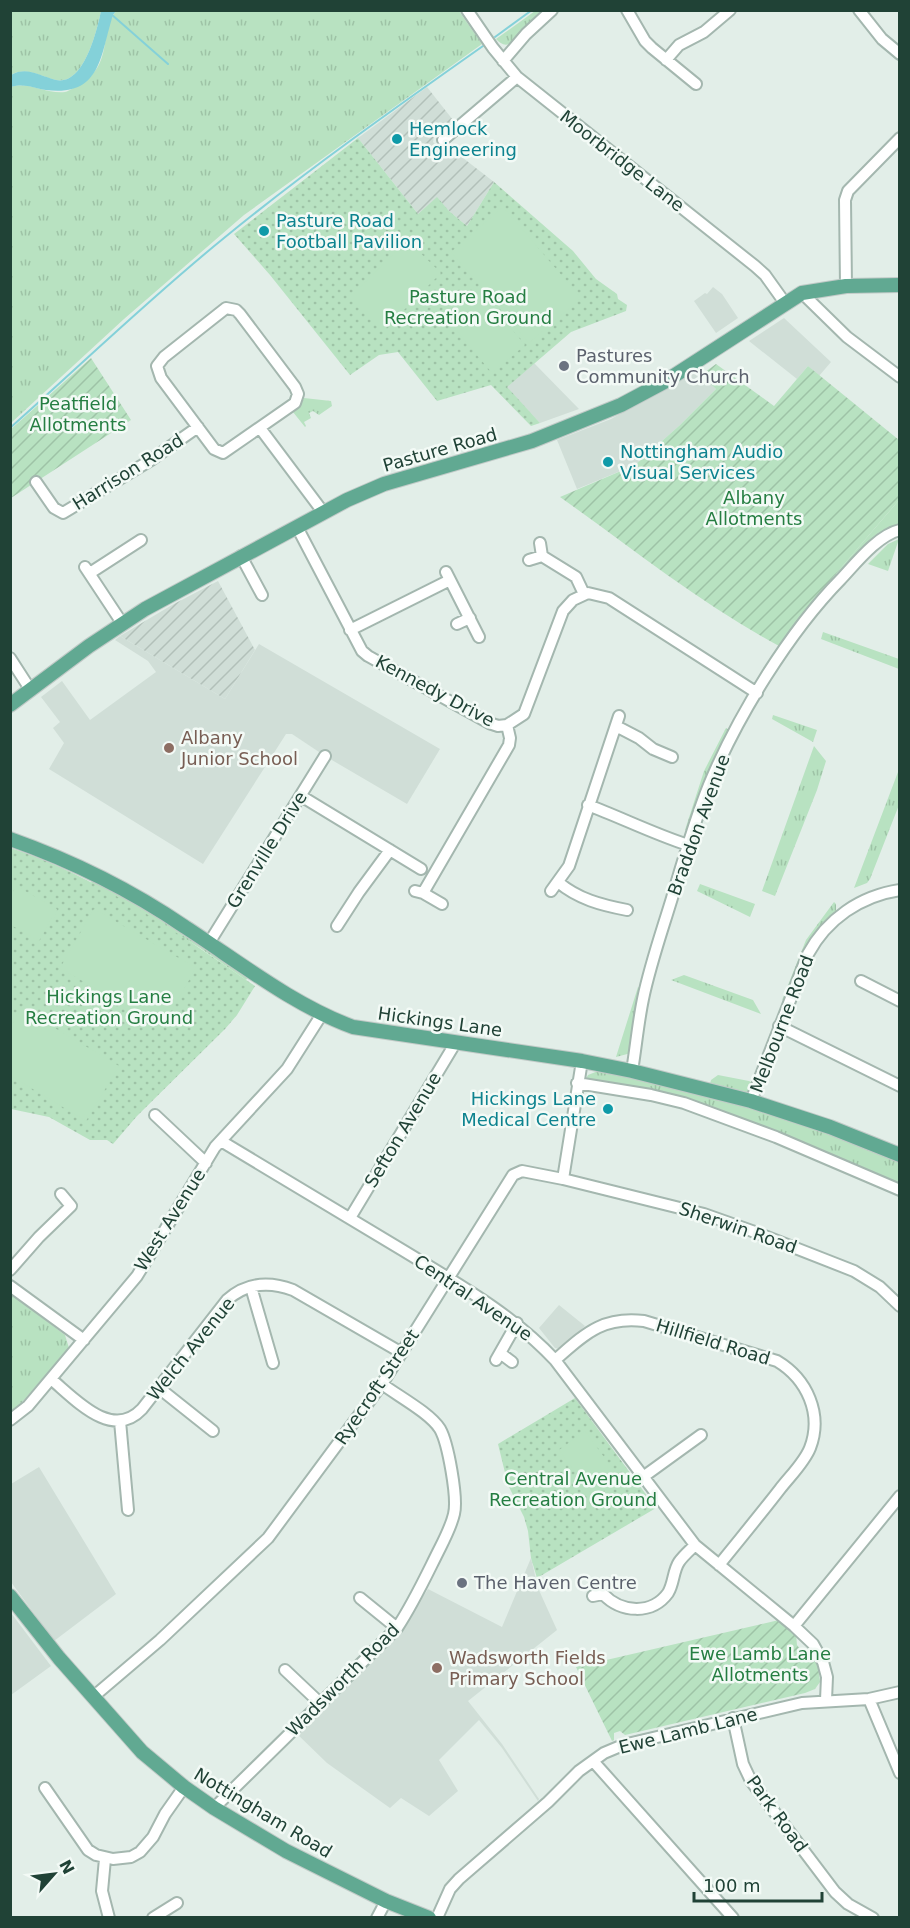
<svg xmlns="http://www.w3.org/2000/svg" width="910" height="1928" viewBox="0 0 910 1928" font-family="'DejaVu Sans',sans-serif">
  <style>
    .built { fill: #d0ded7 }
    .industrial { fill: url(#industrial-furrows) }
    .grass { fill: url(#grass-tufts) }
    .park { fill: url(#park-dots) }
    .garden { fill: url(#garden-furrows) }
    .pitch { fill: #b8e2c1 }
    .water { fill: #84d1d9 }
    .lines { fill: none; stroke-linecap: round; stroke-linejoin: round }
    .stream { stroke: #84d1d9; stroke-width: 2 }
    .minor-casing { stroke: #a4b7af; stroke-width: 14 }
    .major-casing { stroke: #c1cac7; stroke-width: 16 }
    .minor { stroke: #fff; stroke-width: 10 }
    .major { stroke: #61a992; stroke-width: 14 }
    .culture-dot { fill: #0f9aa8; stroke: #f3faf6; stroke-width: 2 }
    .worship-dot { fill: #6b7280; stroke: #f3faf6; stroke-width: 2 }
    .education-dot { fill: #8d6e63; stroke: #f3faf6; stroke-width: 2 }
    .labels { text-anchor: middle; stroke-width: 5; stroke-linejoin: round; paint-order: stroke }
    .culture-label { font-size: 18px; fill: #0d838f; stroke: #f3faf6; text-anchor: start }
    .street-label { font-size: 18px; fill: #204236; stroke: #f3faf6 }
    .park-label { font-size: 18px; fill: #257e42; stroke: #f3faf6 }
    .worship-label { font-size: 18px; fill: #5b616d; stroke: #f3faf6; text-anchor: start }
    .education-label { font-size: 18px; fill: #785e54; stroke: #f3faf6; text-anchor: start }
  </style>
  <defs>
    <pattern id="industrial-furrows" width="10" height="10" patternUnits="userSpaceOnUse" patternTransform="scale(1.5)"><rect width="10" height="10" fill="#d0ded7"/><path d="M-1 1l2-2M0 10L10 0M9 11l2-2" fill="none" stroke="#b2c0b9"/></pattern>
    <pattern id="grass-tufts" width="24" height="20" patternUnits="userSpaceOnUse" patternTransform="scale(1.5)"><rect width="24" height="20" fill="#b8e2c1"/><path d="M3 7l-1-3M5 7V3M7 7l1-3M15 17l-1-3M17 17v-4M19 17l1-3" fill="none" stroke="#9ec3a6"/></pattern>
    <pattern id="park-dots" width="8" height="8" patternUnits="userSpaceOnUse" patternTransform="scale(1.5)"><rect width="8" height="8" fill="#b8e2c1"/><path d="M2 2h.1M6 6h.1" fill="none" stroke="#9ec3a6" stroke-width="1.8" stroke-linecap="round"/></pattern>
    <pattern id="garden-furrows" width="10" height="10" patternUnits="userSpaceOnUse" patternTransform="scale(1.5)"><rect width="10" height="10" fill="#b8e2c1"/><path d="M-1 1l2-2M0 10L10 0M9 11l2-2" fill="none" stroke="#9ec3a6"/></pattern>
  </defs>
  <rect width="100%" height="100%" fill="#e2eee8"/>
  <path class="built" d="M713,287l9,7 16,24 -22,15 -22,-32 11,-8 2,1z
    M784,318l47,44 -12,14 -11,-10 -11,13 -48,-38z
    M534,363l45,46 -39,14 -34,-36z
    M697,370l19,19 -36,36 -45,40 -58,24 -20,-49 54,-21z
    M120,636l105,63 34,-55 181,105 -33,55 -82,-48 -33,-22h-6l-83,130 -154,-95 15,-26 -11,-15 7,-6 -19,-25 21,-16 28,39 66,-48 -8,-11 -33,-21z
    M559,1305l26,21 -24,23 -6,-1 -16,-20z
    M39,1467l77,127 -62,47 -43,-59v-98z
    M531,1558l7,30 19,42 -89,71 34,43 37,55 -1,2 -36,-53 -23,-28 -40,40 19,31 -29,25 -28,-18 -11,10 -63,-45 -32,-31 101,-94 32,-49 74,38z
    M11,1613l40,53 -40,29h-1z"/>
  <path class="industrial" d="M427,87l26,33 -19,17 -1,5 6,6 6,-4 49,38 -27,44 -18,-15 -12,-13 -19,16 -60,-76z
    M218,581l37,69 -30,49 -105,-63 52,-31z"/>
  <path class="grass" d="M11,11h90c-4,19 -17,75 -45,69 -15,-3 -30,-14 -45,-5z
    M116,11h343l23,33 -238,171 -120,104 -113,104v-336c19,-6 34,7 54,5 5,-1 11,-6 16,-9 32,-18 18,-50 35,-72z
    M535,11h7c-5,4 -30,32 -33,33 -5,2 -9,-1 -13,-5z
    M304,398l27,3 1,5 -13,9 -6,-4 -4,2 2,5 -7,4 2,4 -1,1 -12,-15 7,-5z
    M899,500v26h-3l-115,122 -2,-2 43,-56z
    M899,539l-11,32 -20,-7 20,-20z
    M823,632l76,27v10l-78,-30z
    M773,715l44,15 -4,12 -41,-23z
    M726,728l5,3 -42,100 -4,-1 19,-59z
    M814,746l12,15 -9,29 -42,106 -13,-5z
    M898,772l1,1v32l-29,74 -3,4 -13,5z
    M92,881l32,15 50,31 74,50 -2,3 -46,-32 -109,-65z
    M700,884l55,20 -5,13 -53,-26z
    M834,902l2,2v7l-28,32 -23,56 -3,1 24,-60z
    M684,975l69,25 8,14 -90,-34z
    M638,987l3,2 -10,64 -15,4z
    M598,1071l37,7 121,32 70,21 73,30v25l-169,-71 -145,-35 3,-5z
    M718,1075l31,6 4,2 -3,8 -7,3 -33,-10 1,-4z
    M10,1293l55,42 4,13 -52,60 -6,3z"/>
  <path class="park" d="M358,138l60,76 19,-17 12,14 18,15 27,-44 79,69 23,28 21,15 1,5 9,6 -1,6 -55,21 -64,55 33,36 -9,3 -40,-41 -54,16 -39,-49 -19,3 -29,20 -80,-100 -36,-41z
    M11,848c88,29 168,86 244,138l-18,29 -12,14 -88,87 -24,28 -6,-4h-17l-41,-23 -38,-8z
    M575,1398l81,110 -119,70 -6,-20 -3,-27 -4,-14 -16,-32 -10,-41z"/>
  <path class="garden" d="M91,358l40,62 -120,78 -1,-68z
    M716,364l58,42 34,-40 91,74v60l-77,90 -43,56c-78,-42 -147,-98 -219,-149l75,-32 45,-40 36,-36 -15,-14z
    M779,1620l17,14 1,11 3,4 11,2 7,13 2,18 -5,7 -10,4 -180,42 -5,-4 -6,2v7l-2,1 -36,-74z"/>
  <path class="pitch" d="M503,207l78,91 -52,45 -78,-91z
    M407,240l34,33 -57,57 -33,-33z
    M479,290l46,55 -33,28 -46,-55z
    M16,886l41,23 -3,9 -3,1 -12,22 -28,-16v-33h2z
    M94,909l102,59 -34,59 -102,-59z
    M21,1008l98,58 -33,55 -75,-45v-49z
    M585,1431l35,48 -26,19 -35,-48z"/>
  <path class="water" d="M101,11h15l-3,4c-13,40 -11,82 -67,75 -13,-2 -21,-7 -35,-3v-12c16,-9 28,1 45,5 28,6 41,-50 45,-69z"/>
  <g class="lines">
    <path class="stream" d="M111,14l57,50
      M495,37l37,-27
      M10,428c72,-64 140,-130 214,-190 83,-68 171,-130 259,-192"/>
    <defs>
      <path id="minor" d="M467,10l26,38 24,29 238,189 10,9 20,28
        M627,10l18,31 7,7 44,36
        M859,10l23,29 18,15
        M666,60l13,-15 25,-13 26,-22
        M503,61l23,-27 26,-24
        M443,140l74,-63
        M846,286l-1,-86 3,-9 52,-53
        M802,293l45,44 53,40
        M226,308l10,2 4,4 55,73 3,7 -3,9 -72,50 -9,-4 -53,-71 -4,-12 7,-9z
        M260,428l63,84
        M36,482l18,26 9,5 88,-53 47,-33
        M297,527l65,124 6,5 121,67 9,3 9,-1 17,-11 39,-103 10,-11 15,-7 21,5 148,95
        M241,556l21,39
        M542,556l34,21 8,17
        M529,560l13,-4 -2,-13
        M85,567l37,56
        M446,572l33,65
        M90,573l51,-33
        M457,624l13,-6
        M350,630l100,-50
        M10,658l20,31
        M616,726l23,12 14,11 19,8
        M301,796l120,73
        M588,805c34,13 66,29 100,40
        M558,882c20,17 43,23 69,28
        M415,891l8,2 19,11
        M551,891l18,-25 50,-150
        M423,893l86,-148 1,-7 -3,-13
        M337,926l22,-34 31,-42
        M209,943l116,-187
        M861,981l39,20
        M779,1026l121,60
        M632,1071c4,-24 6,-48 11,-72 7,-34 19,-68 29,-101 11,-37 22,-76 37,-113 28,-68 80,-153 132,-206 15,-16 37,-44 59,-49
        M577,1083l74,12 33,8 92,34 124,53
        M751,1101l57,-147c19,-35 52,-58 92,-64
        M155,1115l51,48
        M221,1141c61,36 122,73 183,110 54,33 108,63 151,109l140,185 99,81 19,18 10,18 4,15 -1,23
        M563,1179l19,-118
        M350,1218l106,-176
        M10,1270l29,-33 32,-31 -10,-12
        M10,1286l74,54
        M251,1287l22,76
        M500,1353l12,9
        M496,1360l21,-37
        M555,1360c30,-26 47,-44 89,-39l133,40c30,18 46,53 33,87 -6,15 -20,28 -30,41 -20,26 -41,51 -61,76
        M51,1379c24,20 61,62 91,30l85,-109c19,-17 42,-19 66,-10l109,63
        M159,1388l54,43
        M10,1420l18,-14 109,-130 78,-129 72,-78 35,-55
        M120,1421l8,89
        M643,1477l58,-42
        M593,1596l10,-2c18,19 49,21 65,-1 6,-10 5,-22 11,-31 4,-6 11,-12 16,-17
        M360,1598l37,30
        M794,1626l106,-130
        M285,1670l36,34
        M93,1697l67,-57 108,-102 114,-154 131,-209 9,-4 41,8 141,35 48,17 102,40 26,16 20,19
        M869,1699l31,74
        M733,1718l10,46 8,17 84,111 13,12 25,14
        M593,1761l140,157
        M45,1788l43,62 8,5 17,4 18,-2 9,-5 13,-15 12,-23 19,-27
        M214,1808l183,-180c16,-24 28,-50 41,-76 6,-12 13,-25 16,-38 4,-16 -6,-71 -14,-85 -10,-16 -42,-33 -58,-45
        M105,1859l-3,32 7,27
        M153,1918l24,-15
        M377,1918l9,-17
        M437,1918l13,-29 9,-10 89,-77 31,-31 25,-18 19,-8 179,-42 67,-4 31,-7"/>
      <path id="major" d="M10,705l79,-59 56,-37 202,-109 37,-16 148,-43 89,-36 45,-24 136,-88 44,-7 54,-1
        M10,839c62,22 121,51 175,88 54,35 108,78 168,100l229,34 50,10 119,30 79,26 70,28
        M10,1596l49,62 83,94 42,35 30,21 72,43 100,50 43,17"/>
    </defs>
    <use href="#minor" class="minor-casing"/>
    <use href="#major" class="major-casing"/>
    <use href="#minor" class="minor"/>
    <use href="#major" class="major"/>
  </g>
  <g class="culture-dot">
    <circle cx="397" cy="139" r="6"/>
    <circle cx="264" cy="231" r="6"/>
    <circle cx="608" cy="462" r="6"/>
    <circle cx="608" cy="1109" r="6"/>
  </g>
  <g class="worship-dot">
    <circle cx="564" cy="366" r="6"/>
    <circle cx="462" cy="1583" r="6"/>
  </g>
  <g class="education-dot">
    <circle cx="169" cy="748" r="6"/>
    <circle cx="437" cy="1668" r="6"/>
  </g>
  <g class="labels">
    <g class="culture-label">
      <text x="409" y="135">Hemlock<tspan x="409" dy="21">Engineering</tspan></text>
      <text x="276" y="227">Pasture Road<tspan x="276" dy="21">Football Pavilion</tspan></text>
      <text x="620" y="458">Nottingham Audio<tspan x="620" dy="21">Visual Services</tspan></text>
      <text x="596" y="1105" text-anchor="end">Hickings Lane<tspan x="596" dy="21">Medical Centre</tspan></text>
    </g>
    <g class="street-label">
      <text transform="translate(622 161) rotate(38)" y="6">Moorbridge Lane</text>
      <text transform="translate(440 450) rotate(-16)" y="6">Pasture Road</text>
      <text transform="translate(128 472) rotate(-32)" y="6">Harrison Road</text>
      <text transform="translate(435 691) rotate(28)" y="6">Kennedy Drive</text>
      <text transform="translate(699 825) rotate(-70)" y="6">Braddon Avenue</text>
      <text transform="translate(267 850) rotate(-58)" y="6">Grenville Drive</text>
      <text transform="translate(440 1022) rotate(8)" y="6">Hickings Lane</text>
      <text transform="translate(782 1024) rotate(-69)" y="6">Melbourne Road</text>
      <text transform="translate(403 1130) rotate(-59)" y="6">Sefton Avenue</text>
      <text transform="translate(170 1220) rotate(-58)" y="6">West Avenue</text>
      <text transform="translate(738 1228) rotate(19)" y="6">Sherwin Road</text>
      <text transform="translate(473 1298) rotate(34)" y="6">Central Avenue</text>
      <text transform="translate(713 1342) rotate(17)" y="6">Hillfield Road</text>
      <text transform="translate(191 1349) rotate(-51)" y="6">Welch Avenue</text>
      <text transform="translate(377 1387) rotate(-56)" y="6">Ryecroft Street</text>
      <text transform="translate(343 1680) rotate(-45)" y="6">Wadsworth Road</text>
      <text transform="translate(688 1731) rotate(-14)" y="6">Ewe Lamb Lane</text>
      <text transform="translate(263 1813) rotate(31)" y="6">Nottingham Road</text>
      <text transform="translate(777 1814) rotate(54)" y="6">Park Road</text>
    </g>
    <g class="park-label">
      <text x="468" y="303">Pasture Road<tspan x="468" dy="21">Recreation Ground</tspan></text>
      <text x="78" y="410">Peatfield<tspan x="78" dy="21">Allotments</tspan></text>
      <text x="754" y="504">Albany<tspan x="754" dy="21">Allotments</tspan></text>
      <text x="109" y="1003">Hickings Lane<tspan x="109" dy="21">Recreation Ground</tspan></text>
      <text x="573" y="1485">Central Avenue<tspan x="573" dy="21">Recreation Ground</tspan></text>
      <text x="760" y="1660">Ewe Lamb Lane<tspan x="760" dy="21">Allotments</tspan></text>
    </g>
    <g class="worship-label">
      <text x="576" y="362">Pastures<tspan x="576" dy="21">Community Church</tspan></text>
      <text x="474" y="1589">The Haven Centre</text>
    </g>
    <g class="education-label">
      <text x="181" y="744">Albany<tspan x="181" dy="21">Junior School</tspan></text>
      <text x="449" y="1664">Wadsworth Fields<tspan x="449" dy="21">Primary School</tspan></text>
    </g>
  </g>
  <rect width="910" height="1928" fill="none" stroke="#204236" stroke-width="24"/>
  <g transform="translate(54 1874) rotate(62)" stroke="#f3faf6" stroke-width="4.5" paint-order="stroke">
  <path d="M0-4.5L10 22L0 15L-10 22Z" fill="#204236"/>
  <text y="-9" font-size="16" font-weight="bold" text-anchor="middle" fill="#204236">N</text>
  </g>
  <path d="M694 1892v9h128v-9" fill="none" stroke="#204236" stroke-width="3"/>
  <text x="703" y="1892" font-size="18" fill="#204236" stroke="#f3faf6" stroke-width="4.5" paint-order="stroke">100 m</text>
</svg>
